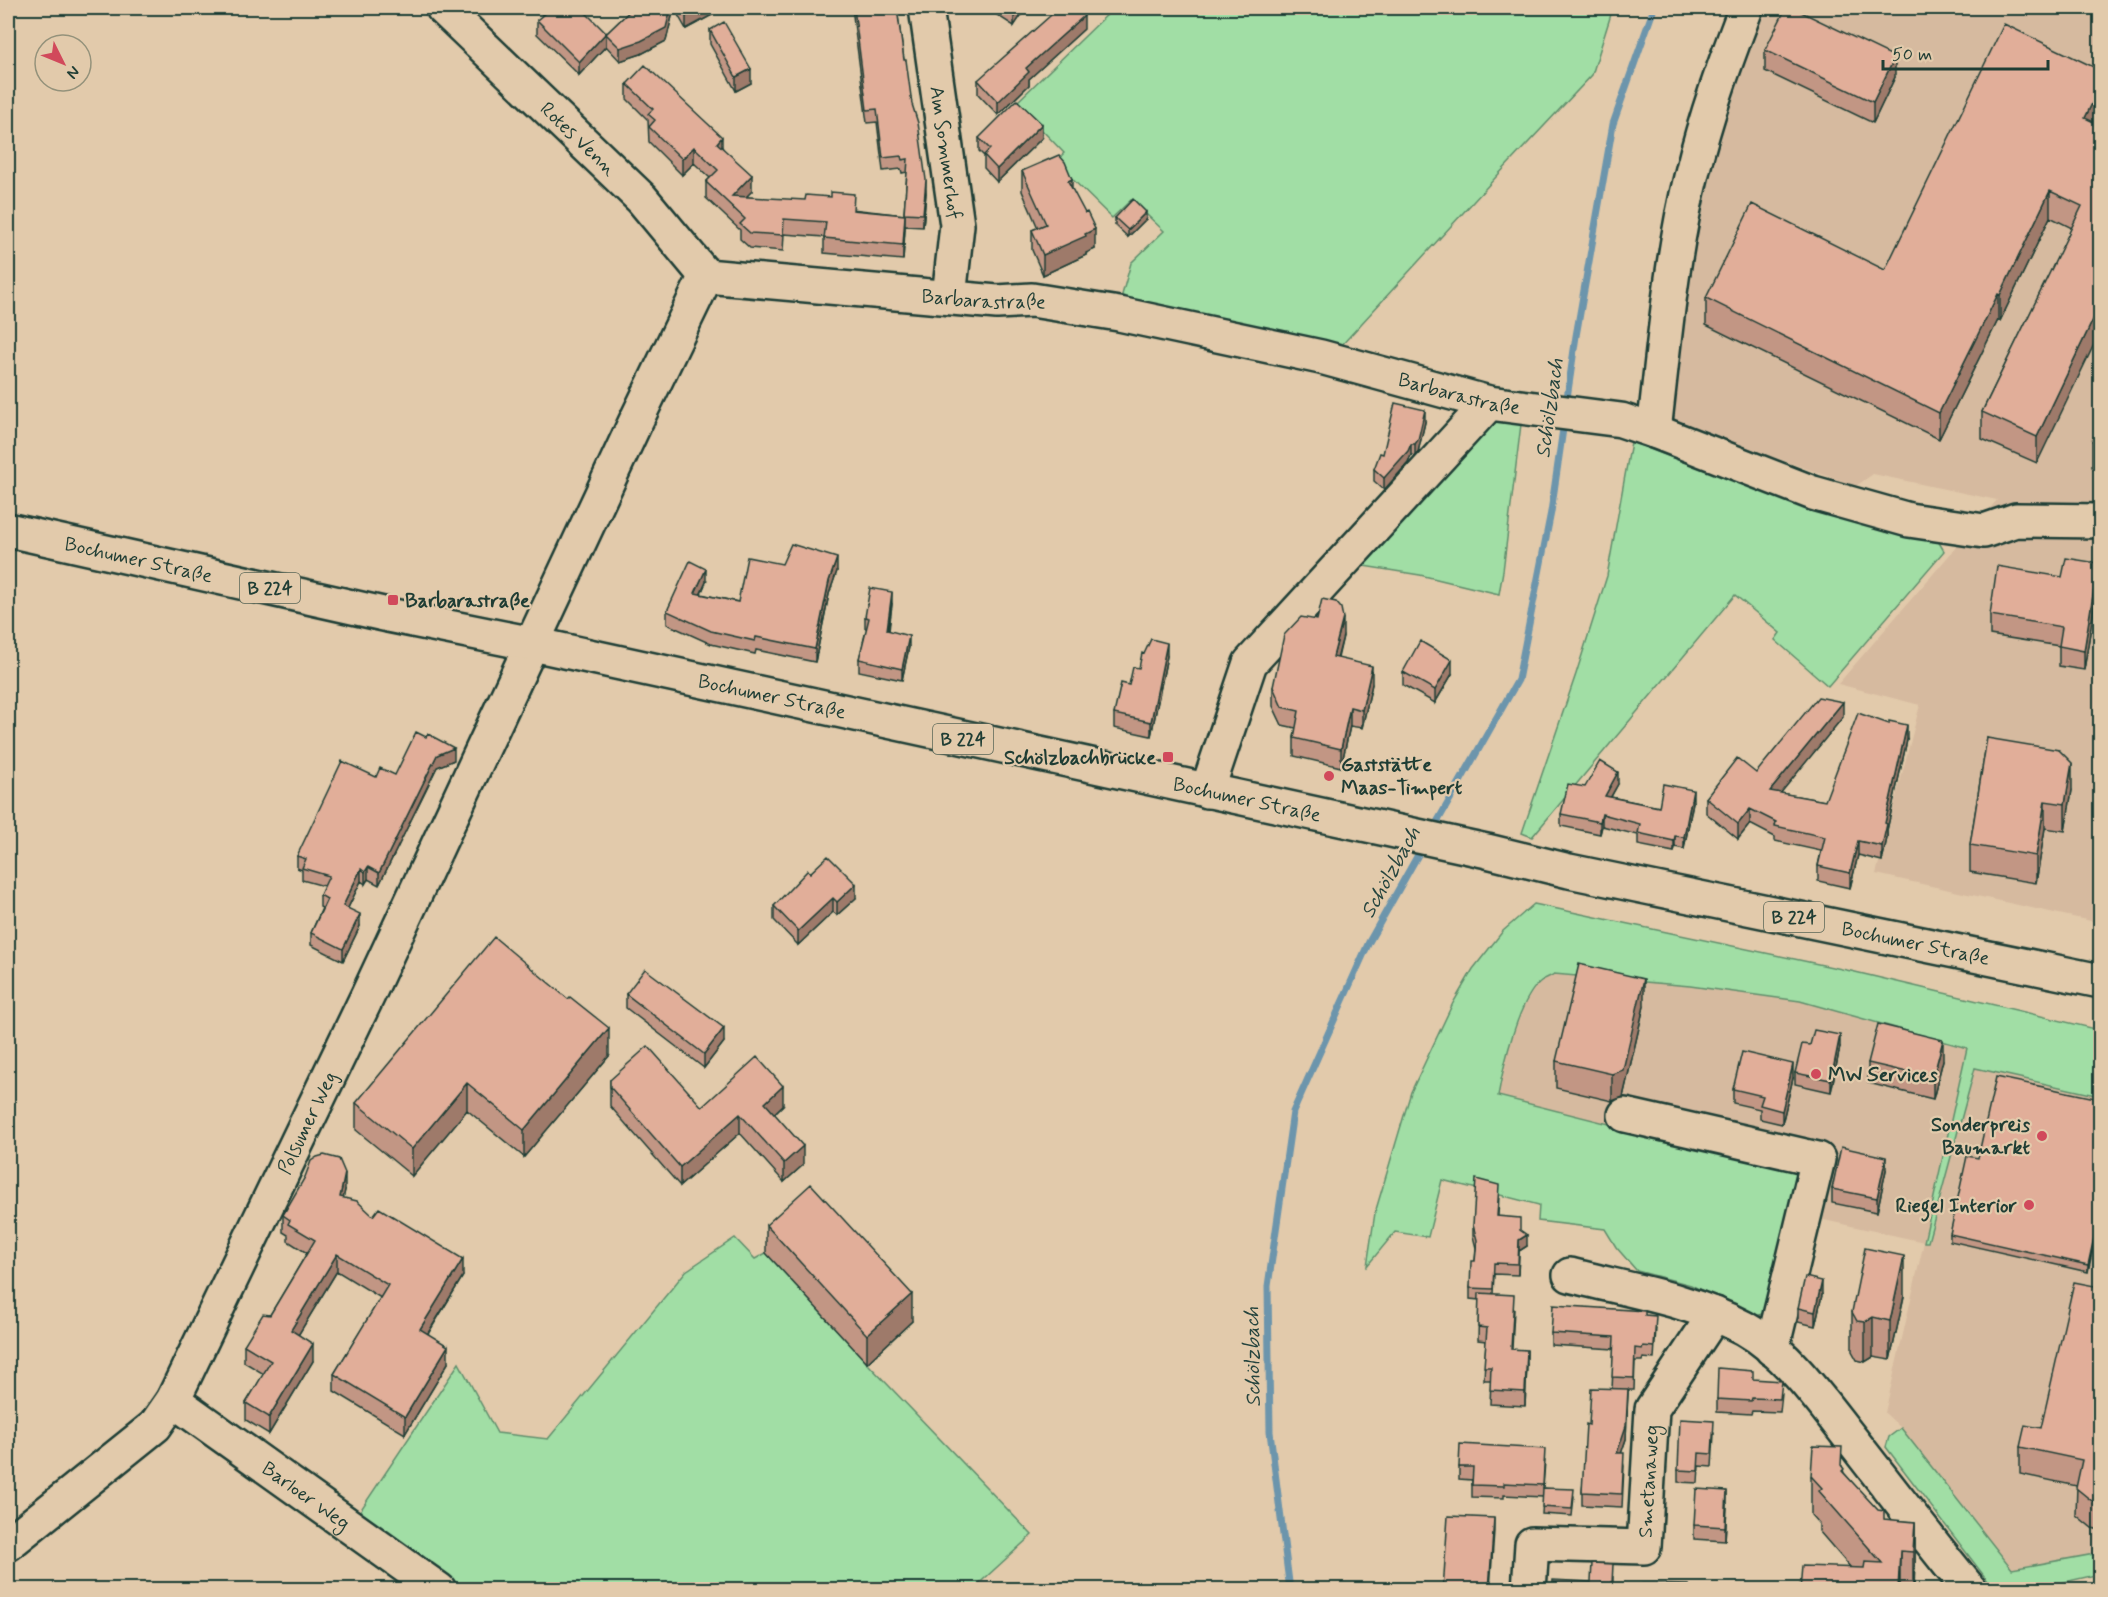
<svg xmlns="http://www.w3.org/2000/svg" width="2108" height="1597" viewBox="0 0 2108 1597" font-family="Mynerve,sans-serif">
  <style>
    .built { fill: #d6ba9f }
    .green { fill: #a1dea5; stroke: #608e6c; stroke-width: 1.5 }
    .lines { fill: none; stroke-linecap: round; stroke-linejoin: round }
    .stream { stroke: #6c95ac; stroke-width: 7 }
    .minor-casing { stroke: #1f3d34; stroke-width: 38 }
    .major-casing { stroke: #1f3d34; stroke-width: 38 }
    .minor { stroke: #e2caab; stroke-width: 33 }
    .major { stroke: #e2caab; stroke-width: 33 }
    .wall { fill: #c29684; stroke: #1f3d34; stroke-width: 1.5 }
    .shaded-wall { fill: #9e7a6b; stroke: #1f3d34; stroke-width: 1.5 }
    .building { fill: #e1ae99; stroke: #1f3d34; stroke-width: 1.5 }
    .poi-dot { fill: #d1495b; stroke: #e2caab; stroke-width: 2 }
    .labels { text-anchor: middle; stroke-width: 4.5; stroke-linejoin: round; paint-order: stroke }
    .shield { fill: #e2caab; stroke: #5a6758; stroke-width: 1.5 }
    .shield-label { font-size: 18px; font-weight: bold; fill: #1f3d34 }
    .street-label { font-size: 20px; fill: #1f3d34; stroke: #e2caab }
    .poi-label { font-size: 20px; font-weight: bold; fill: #1f3d34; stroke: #e2caab; text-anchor: start }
    .water-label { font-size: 21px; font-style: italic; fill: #25443e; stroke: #e2caab }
  </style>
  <rect width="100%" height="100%" fill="#e2caab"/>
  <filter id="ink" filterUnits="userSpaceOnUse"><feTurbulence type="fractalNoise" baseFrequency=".0167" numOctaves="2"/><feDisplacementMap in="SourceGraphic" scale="12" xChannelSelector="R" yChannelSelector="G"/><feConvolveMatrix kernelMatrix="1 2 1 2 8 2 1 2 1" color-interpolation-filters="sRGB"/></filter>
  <g filter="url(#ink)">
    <path class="built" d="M1756,8h344v915l-224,-49 44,-169 -82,-21 159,-184 -124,-26 -17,12 -86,-30 -106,-41 21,-165z
      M1554,974l136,12 110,15 168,47 -44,193 3,1 48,-175 125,29v457l-88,16 -111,-141 -16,-15 39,-171 -109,-24 14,-65 -206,-24 -125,-33 9,-45 18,-47 14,-22z"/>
    <path class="green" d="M1114,8h499l-21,67 -96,102 -157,171 -219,-46 11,-39 33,-32 -33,-31 -19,18 -57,-56 9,-9 -48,-50z
      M1490,413l32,3 -19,155 -4,23 -79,-19 -69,-11z
      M1631,442l173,65 133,32 7,12 -116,135 -53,-46 5,-7 -45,-38 -203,242 -10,-4 54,-159 31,-98z
      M1534,904l317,67 249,59v66l-125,-28 -47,174h-4l43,-194 -167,-47 -110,-15 -136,-12c-4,3 -9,4 -13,7 -23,18 -38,87 -43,115l293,74 6,4 -29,137 -13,6 -64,-32 -54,-14 -21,-24 -11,-18 -67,-8 1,-16 -97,-25 -14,57 -33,-5 -28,34 8,-53 36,-121 42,-89 20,-34 30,-38z
      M735,1238l20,21 11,-6 101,110 165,172 -59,54 -517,1 -100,-73 103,-154 38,70 51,6 138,-168z
      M1901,1428l111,141 88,-16v21l-66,15h-40l-108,-142 3,-10z"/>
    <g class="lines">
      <path class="stream" d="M1566,405l10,-69 37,-212 41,-116
        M1432,831l86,-151 33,-168 13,-90
        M1290,1590l-20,-158 -2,-146 25,-174 76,-170 54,-96"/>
      <defs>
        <g id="minor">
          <path id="s1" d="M443,8l199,191 64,77"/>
          <path id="s2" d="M926,8l31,217 -8,72"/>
          <path id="s3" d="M706,276l291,26 35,-2 87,14 202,43 168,46 132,17 33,11 159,62 96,27 75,11 32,-11 84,1"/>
          <path d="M1654,431c10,-86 17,-174 38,-258 14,-58 33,-110 54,-165"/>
          <path d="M1207,791l43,-128 239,-260"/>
          <path d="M1625,1115l193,44 -46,190"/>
          <path d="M1570,1275c58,15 120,24 174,53 43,24 77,73 107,111 39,50 78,101 119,151"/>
          <path id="s4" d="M173,1400l266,190"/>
          <path id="s5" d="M8,1544l147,-118 18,-26 195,-405 267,-572 71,-147"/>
          <path id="s6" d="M1529,1590l3,-46 112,3 8,-138 63,-95"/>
        </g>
        <g id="major">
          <path id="s7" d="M8,530l380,85 145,29 954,207 82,20 531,110"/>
        </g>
      </defs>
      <use href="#minor" class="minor-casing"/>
      <use href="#major" class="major-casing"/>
      <use href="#minor" class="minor"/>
      <use href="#major" class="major"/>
    </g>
    <path class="wall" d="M633,8h79v7l-26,14 -12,-21 -8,33 -25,13 -21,7 -14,-15 -27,29 -42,-41v-14l5,-4v-6l64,24z
      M852,8h45l7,52 22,133 -3,34 -18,-1 -2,34 -79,-7v-16l-40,-3 -1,17 -33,-3 -10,-9v-9l-34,-32v-16l4,-4 -16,-15 -12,12 -33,-33 -1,-22 -21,-21v-15l95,63 30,44 -6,6 158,18 3,-43 -5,1 -1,-4 -18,2 -6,-49 -10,1z
      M986,8h40l-12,18z
      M1084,29l-55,50v6l-31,30 -20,-21v-14z
      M710,30l41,53 -15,8 -26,-47z
      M1765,50l130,27 -22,46 -108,-52z
      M2096,123l4,2 -63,338 -55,-24v-27l90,-184 -22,-11 -50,104 -2,-1 -59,119 -233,-114v-27l179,-28z
      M979,138h63l-45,44 -13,-14v-12l-5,-5z
      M1022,171l50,18 23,60 -9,4v2l-43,20 -11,-25v-20l6,-2 -16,-37z
      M1115,218l31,1 -18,18 -13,-12z
      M1425,422l-7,30 -3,4 -4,-1 -3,8 -24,27 -10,-9v-12l9,-15z
      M2100,424v47l-8,-4v-26z
      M782,564l55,7 -8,23 -14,68 -59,-12 -1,4 -44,-10 -44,-20v-13l39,-29 -5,12 37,8z
      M2098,583l-14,87 -25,-4v-20l-69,-11v-20z
      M892,604l-3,27 20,16 -7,33 -43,-9v-12l8,-31h-2v-11z
      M1317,620l26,16 -5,22 34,26 -10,44 -12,-2 -9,41 -47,-11v-18l2,-10 -14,-3 -9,-19v-19z
      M1167,656l-16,80 -37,-8v-14l25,-46z
      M1403,672l49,2 -17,29 -32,-18z
      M1843,717l-63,76 45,8 82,-61 -20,90v8l-5,23 -24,-6 -8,33 -32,-7v-15l3,-15 -46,-10v-4l-25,-13 -12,15 -32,-26v-15l50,-25z
      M1987,738l85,52 -7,41 -20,-3 -9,55 -66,-11v-27z
      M454,760l-17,7 -58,118 -11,-6 -3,5 -4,-3 -13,27 12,18 -17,35 -32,-16v-12l11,-25 -2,-1v-12l4,-9 -22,-6v-10l-5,-2v-12l98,-81z
      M1618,784l-7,13 48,10 34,-5 -9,47 -9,-2 -1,5 -36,-7v-10l-36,-9 -2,8 -39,-8v-12l24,-27z
      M810,873l46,25 -19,17 -4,-3 -35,33 -24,-25v-14z
      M626,994l98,48 -20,26 -78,-60z
      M1644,1006l-21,91 -11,4 -56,-13v-27z
      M1810,1045l30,2 -9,45 -36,-8v-11z
      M609,1056l-85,101 -57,-47 -55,66 -56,-46v-27z
      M1943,1060l-10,39 -65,-16v-20z
      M1793,1078l-11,46 -22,-5v-10l-27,-6v-14z
      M610,1080l92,27 81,-2 -9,9 29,51 -19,17 -44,-49 -60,53 -70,-80z
      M2100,1099l-12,173 -138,-31v-7l28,-76z
      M1886,1170l-9,42 -45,-9v-14z
      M345,1190l-2,8 120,78 -35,58 20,29 -43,71 -71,-43v-17l47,-76 -44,-27 -39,64 15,26 -44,73 -23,-14v-17l18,-29 -20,-12v-17l26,-30 37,-62 -19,-12v-6l-5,-3v-17z
      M1499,1195l-1,21 22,15 7,15 -8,5 -1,24 -24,-1 -1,20 21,15 -2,40 15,15 -2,42 -35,-2 1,-24h-7l2,-39 -8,-1 1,-40 -9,-1v-11l5,-27 1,-13 -3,-12v-11z
      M766,1225l146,96 -45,42 -101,-110z
      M2100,1287v243l-8,-2 -16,-13 1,-29 -57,-12v-27l21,-19z
      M1822,1295l-7,31 -17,-4v-14z
      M1904,1296l-14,64 -17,-3 -8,5 -8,-2 -5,-9v-39z
      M1645,1315l11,13 -2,31 -11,-1 -1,3h-7l-1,29h-6l-2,49 -5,14 3,13 -2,41 -40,-2v-13l7,-67 23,-36 2,-40 -63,-4v-12z
      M1782,1394l-2,18 -28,-1 -1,3 -34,-2v-13z
      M1714,1434l-2,33 -13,-1 -1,17 -20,-1v-12z
      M1545,1461l-2,27 31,8 -2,20 -30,-2 1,-17 -39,-2v3l-32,-1v-17l-13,-1v-12z
      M1842,1466l2,7 40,47 31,2v40l-1,28h-114l51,-22 -32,-37v-7l-8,-9v-39z
      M1727,1505l-2,36 -31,-2v-14z
      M1613,1577v13h-61l39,-8z"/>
    <path class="shaded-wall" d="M671,8h3l-8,33 -25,13 -21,7v-13z
      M702,8h10v7l-26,14v-13z
      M1017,8h9l-12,18v-14z
      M1084,16v13l-55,50v6l-31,30v-13l28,-34z
      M606,33v13l-27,29v-13z
      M1895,57v20l-22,46v-21z
      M751,69v14l-15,8v-14z
      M2100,87v26l-15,31v-26z
      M1042,124v14l-45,44v-13z
      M722,137v16l-5,-10z
      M694,147v16l-12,12v-16z
      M752,175v16l-18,18 -2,-13z
      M1072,179v20l-4,-18z
      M926,180v13l-3,34v-13z
      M2050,191v26l-50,104v-26z
      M1146,212v7l-18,18v-7z
      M905,215v15l-2,30v-15z
      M1095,229v20l-9,4v2l-43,20v-20z
      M1998,294v26l-59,119v-26z
      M2100,305v27l-63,131v-26z
      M1425,410v12l-7,30 -3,4v-12z
      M1411,444v11l-3,8 -24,27v-12z
      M837,558v13l-8,23 -14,68v-13l14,-68z
      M2098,563v20l-14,87v-19z
      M706,569v13l-11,24v-13z
      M892,592v12l-5,38v-12z
      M1343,618v18l-10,39v-18z
      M909,636v11l-7,33v-11z
      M1167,643v13l-16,80v-14z
      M1452,660v14l-17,29v-13z
      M1372,666v18l-10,44v-18z
      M1843,702v15l-73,89v-15z
      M1350,707v19l-9,41v-18z
      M1907,725v15l-20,90v8l-5,23v-15l3,-23z
      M454,748v12l-17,7 -58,118v-12l58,-118z
      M2072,763v27l-7,41v-27z
      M1618,772v12l-13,23v-11z
      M1693,790v12l-9,47v-12z
      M2045,801v27l-9,55v-27z
      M1750,809v15l-12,15v-15z
      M1602,814v12l-2,8v-12z
      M1675,836v11l-1,5v-11z
      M1858,841v14l-8,33v-15z
      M368,867v12l-3,5v-12z
      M361,869v12l-18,37v-12z
      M856,884v14l-19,17v-13z
      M833,898v14l-35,33v-14z
      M360,914v12l-17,35v-12z
      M1644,979v27l-21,91 -11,4v-27z
      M609,1028v28l-85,101v-27z
      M724,1028v14l-20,26v-14z
      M1840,1035v12l-9,45v-12z
      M1943,1040v20l-10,39v-21z
      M1793,1064v14l-11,46v-13z
      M467,1083v27l-55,66v-27z
      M783,1086v19l-18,17v-19z
      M740,1114v19l-60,53v-19z
      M803,1146v19l-19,17v-19z
      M1886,1157v13l-9,42v-14z
      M345,1173v17l-5,24v-17z
      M2100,1210v7l-12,55v-7z
      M1527,1235v11l-8,5 -1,24 1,-35z
      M337,1254v17l-46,76v-17z
      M1904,1256v40l-14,64v-39z
      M463,1259v17l-43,70v-17z
      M1822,1281v14l-7,31v-14z
      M912,1294v27l-45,42v-28z
      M1873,1317v40l-8,5v-40z
      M313,1344v17l-44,73v-17z
      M448,1346v17l-43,71v-17z
      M1527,1350v14l-2,42v-14z
      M1628,1389l-2,50 -9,27v-13z
      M1727,1491v14l-2,36v-14z
      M1494,1518v13l-4,59h-1z
      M1915,1522v40l-2,28v-38z
      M1900,1551v39h-2z"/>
    <path class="building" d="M544,8h37l25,25 -27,29 -42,-42 8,-7 -3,-3z
      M633,8h38l-5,20 -25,13 -21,7 -14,-14z
      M681,8h21l-16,8z
      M854,8h43l7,52h2l6,44 6,19 8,57 -3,34 -19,-1 4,-54 -6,1 -1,-4 -18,2 -6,-49 -10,1z
      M1007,8h10l-3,4z
      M1059,8h18l7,8 -58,52 3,4 -31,30 -20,-22z
      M1786,8h7l102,49 -22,45 -108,-52z
      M724,22l27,47 -15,8 -26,-47z
      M2004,24l96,46v17l-15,31 15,7v180l-63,132 -55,-25 100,-206 -32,-15 -50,104 -2,-1 -59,119 -233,-115 46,-94 133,66z
      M645,65l77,72 -5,6 35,32 -20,21 73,4 1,-5 25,2v-5l23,2 -1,16 52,5 -2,30 -79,-7 2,-16 -42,-3 -1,16 -33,-2 -10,-9 5,-5 -39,-37 12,-12 -24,-23 -12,12 -33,-32 6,-7 -7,-6 5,-5 -26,-25z
      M1017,100l25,24 -45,45 -13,-14 6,-6 -11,-11z
      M1059,155l6,7 7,17 -4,2 17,32 2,-1 8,17 -10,5 1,2 -43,19 -11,-25 14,-6 -24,-53z
      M1133,199l13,13 -18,18 -13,-12z
      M1395,403l30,7 -7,30 -3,4h-4l-3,7 -24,27 -10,-9 6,-16 3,1z
      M2100,424v21l-8,-4z
      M791,544l46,14 -8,23 -14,68 -59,-12 -1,4 -44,-10 -44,-20 23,-50 16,8 -11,24 43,9 9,-45 35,7z
      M2066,558l32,5 -14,88 -25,-5 3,-19 -72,-12 7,-49 65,11z
      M870,588l22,4 -5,38 22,6 -7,33 -43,-10 10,-41 -4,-1z
      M1322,599l14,3 5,6 2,10 -10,39 39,9 -10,44 -12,-3 -9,42 -47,-11 5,-27 -17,-4 -9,-20 11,-52 17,-18 16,3z
      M1151,639l16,4 -16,79 -37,-8 7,-31 8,2 4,-18 6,1 3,-15 2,1z
      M1420,641l32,19 -17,30 -32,-18z
      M1818,697l25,5 -73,89 55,10 33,-88 31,11v-3l18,4 -22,98 2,1 -5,22 -24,-5 -8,32 -32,-7 7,-29 -50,-11 1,-4 -26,-13 -12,15 -32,-26 31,-40 19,15z
      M416,732l10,5 2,-3 26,14 -17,7 -58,118 -11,-6 -3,5 -4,-3 -18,37 17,8 -17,35 -32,-16 16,-34 -7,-4 9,-19 -27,-8 4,-9 -9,-3 45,-95 34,16 4,-9 15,7z
      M1987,738l72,12 13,13 -7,41 -20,-3 -9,55 -66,-11z
      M1600,761l18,11 -13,24 54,11 4,-23 30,6 -9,47 -9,-1 -1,5 -36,-8 2,-9 -38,-10 -2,8 -39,-8 7,-30 17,3z
      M828,856l28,28 -19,18 -4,-4 -35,33 -24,-25 34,-36 2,3z
      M494,937l74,62 2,-2 39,31 -85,102 -57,-47 -55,66 -56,-46z
      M1579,964l65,15 -21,91 -11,4 -56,-13z
      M645,969l79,59 -20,26 -78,-60z
      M1878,1024l65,16 -10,38 -65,-15z
      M1814,1030l26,5 -9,45 -36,-7 7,-29 8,1z
      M648,1046l54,61 55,-50 26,29 -18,17 38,43 -19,17 -44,-49 -60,53 -70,-80v-7z
      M1742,1052l51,12 -11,47 -22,-6 3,-9 -30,-7z
      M1996,1077l104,22v111l-12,55 -138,-31 17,-78 11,2z
      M1841,1147l45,10 -9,41 -45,-9z
      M324,1155l15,4 6,14 -5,24 17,4 16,15 6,-8 84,51 -43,70 28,17 -43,71 -71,-43 54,-89 -51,-31 -46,76 22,14 -44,73 -23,-14 25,-42 -27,-16 19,-31 7,1 45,-75 -27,-16 2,-4 -7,-5 22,-38 6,-16 6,-4z
      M1476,1179l23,6 -2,31 23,2v12l7,5 -8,5 -1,24 -24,-1 -1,26 -23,-1 1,-27h4l2,-21 -4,-15z
      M811,1184l101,110 -45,41 -101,-110z
      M1865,1248l39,8 -14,65 -17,-4 -8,5 -8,-1 -5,-9z
      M1805,1277l17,4 -7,31 -17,-4z
      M2074,1282l26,5v216l-8,-2 -16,-13 6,-28 -62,-13 5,-22 16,3z
      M1479,1293l35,2 -3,54 16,1 -2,42 -35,-2 1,-23h-7l3,-39 -9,-1z
      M1553,1305l92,6v4l11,1 -2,31 -11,-1 -1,3 -7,-1 -1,30 -22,-1 2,-40 -63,-4z
      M1718,1368l35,3v8l29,2 -2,18 -28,-1 -1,3 -34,-2z
      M1591,1388l37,1 -2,37 -9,27h7l-2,41 -40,-2 4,-68 3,1z
      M1680,1419l34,2 -2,33 -13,-1 -1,18 -20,-1z
      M1460,1444l85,5 -2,36 -39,-2v3l-32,-1 1,-18h-14z
      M1813,1446l29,1 -1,18 3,4 -2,2 36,39 6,1v8l31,3 -2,30 -13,-1 -2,39h-98l2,-24 62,2 1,-6 17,1 -63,-72 3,-3 -11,-12z
      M1543,1488l31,1 -2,20 -30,-2z
      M1696,1489l31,2 -2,36 -31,-2z
      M1448,1516l46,2 -5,72h-46z
      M1592,1563l21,1 -1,20 -10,-1 -1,7h-49l1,-10 38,2z
      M1642,1584l47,1v5h-47z
      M1724,1588l30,2h-30z"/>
  </g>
  <g class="poi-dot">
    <rect x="387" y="594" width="12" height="12" rx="3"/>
    <rect x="1162" y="751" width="12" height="12" rx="3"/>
    <circle cx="1329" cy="776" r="6"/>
    <circle cx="1816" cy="1074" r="6"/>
    <circle cx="2042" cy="1136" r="6"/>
    <circle cx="2029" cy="1205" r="6"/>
  </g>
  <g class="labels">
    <g class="shield">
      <rect x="240" y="573" width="60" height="30" rx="4.5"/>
      <rect x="933" y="724" width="60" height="30" rx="4.5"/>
      <rect x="1764" y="902" width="60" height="30" rx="4.5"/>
    </g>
    <g class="shield-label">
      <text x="270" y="594">B 224</text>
      <text x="963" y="745">B 224</text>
      <text x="1794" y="923">B 224</text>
    </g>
    <g class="street-label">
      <text dy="7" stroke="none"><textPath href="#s1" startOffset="188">Rotes Venn</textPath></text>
      <text dy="7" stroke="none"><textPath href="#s2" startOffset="146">Am Sommerhof</textPath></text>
      <text dy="7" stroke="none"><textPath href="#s3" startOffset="279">Barbarastraße</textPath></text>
      <text dy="7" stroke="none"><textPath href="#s3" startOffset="765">Barbarastraße</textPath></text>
      <text dy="7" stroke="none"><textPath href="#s7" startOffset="134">Bochumer Straße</textPath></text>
      <text dy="7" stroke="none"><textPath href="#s7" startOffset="782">Bochumer Straße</textPath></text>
      <text dy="7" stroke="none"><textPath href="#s7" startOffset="1268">Bochumer Straße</textPath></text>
      <text dy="7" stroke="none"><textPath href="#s7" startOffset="1952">Bochumer Straße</textPath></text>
      <text dy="7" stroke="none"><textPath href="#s5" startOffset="528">Polsumer Weg</textPath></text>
      <text dy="7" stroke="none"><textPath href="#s6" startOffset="224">Smetanaweg</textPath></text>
      <text dy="7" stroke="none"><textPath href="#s4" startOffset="164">Barloer Weg</textPath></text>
    </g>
    <g class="poi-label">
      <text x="405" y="607">Barbarastraße</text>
      <text x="1156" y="764" text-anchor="end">Schölzbachbrücke</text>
      <text x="1341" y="771">Gaststätte<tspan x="1341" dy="23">Maas-Timpert</tspan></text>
      <text x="1828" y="1081">MW Services</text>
      <text x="2030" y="1131" text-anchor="end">Sonderpreis<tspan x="2030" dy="23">Baumarkt</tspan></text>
      <text x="2017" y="1212" text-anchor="end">Riegel Interior</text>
    </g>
    <g class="water-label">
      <text transform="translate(1549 408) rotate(-82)" y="7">Schölzbach</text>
      <text transform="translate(1390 872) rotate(-61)" y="7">Schölzbach</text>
      <text transform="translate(1252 1357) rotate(-91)" y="7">Schölzbach</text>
    </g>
  </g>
  <rect width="2108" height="1597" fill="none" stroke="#e2caab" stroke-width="30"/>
  <rect x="15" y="15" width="2078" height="1567" fill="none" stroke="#1f3d34" stroke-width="2" filter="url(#ink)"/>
  <g transform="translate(63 63) rotate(133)"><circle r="28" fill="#e2caab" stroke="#94927b" stroke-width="1.5"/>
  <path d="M0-4.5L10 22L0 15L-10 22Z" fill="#d1495b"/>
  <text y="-9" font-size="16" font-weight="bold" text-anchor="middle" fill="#1f3d34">N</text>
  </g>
  <path d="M1883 60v9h165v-9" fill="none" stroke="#1f3d34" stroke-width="3"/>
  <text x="1892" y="60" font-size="18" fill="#1f3d34" stroke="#e2caab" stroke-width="4.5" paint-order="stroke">50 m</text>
</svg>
